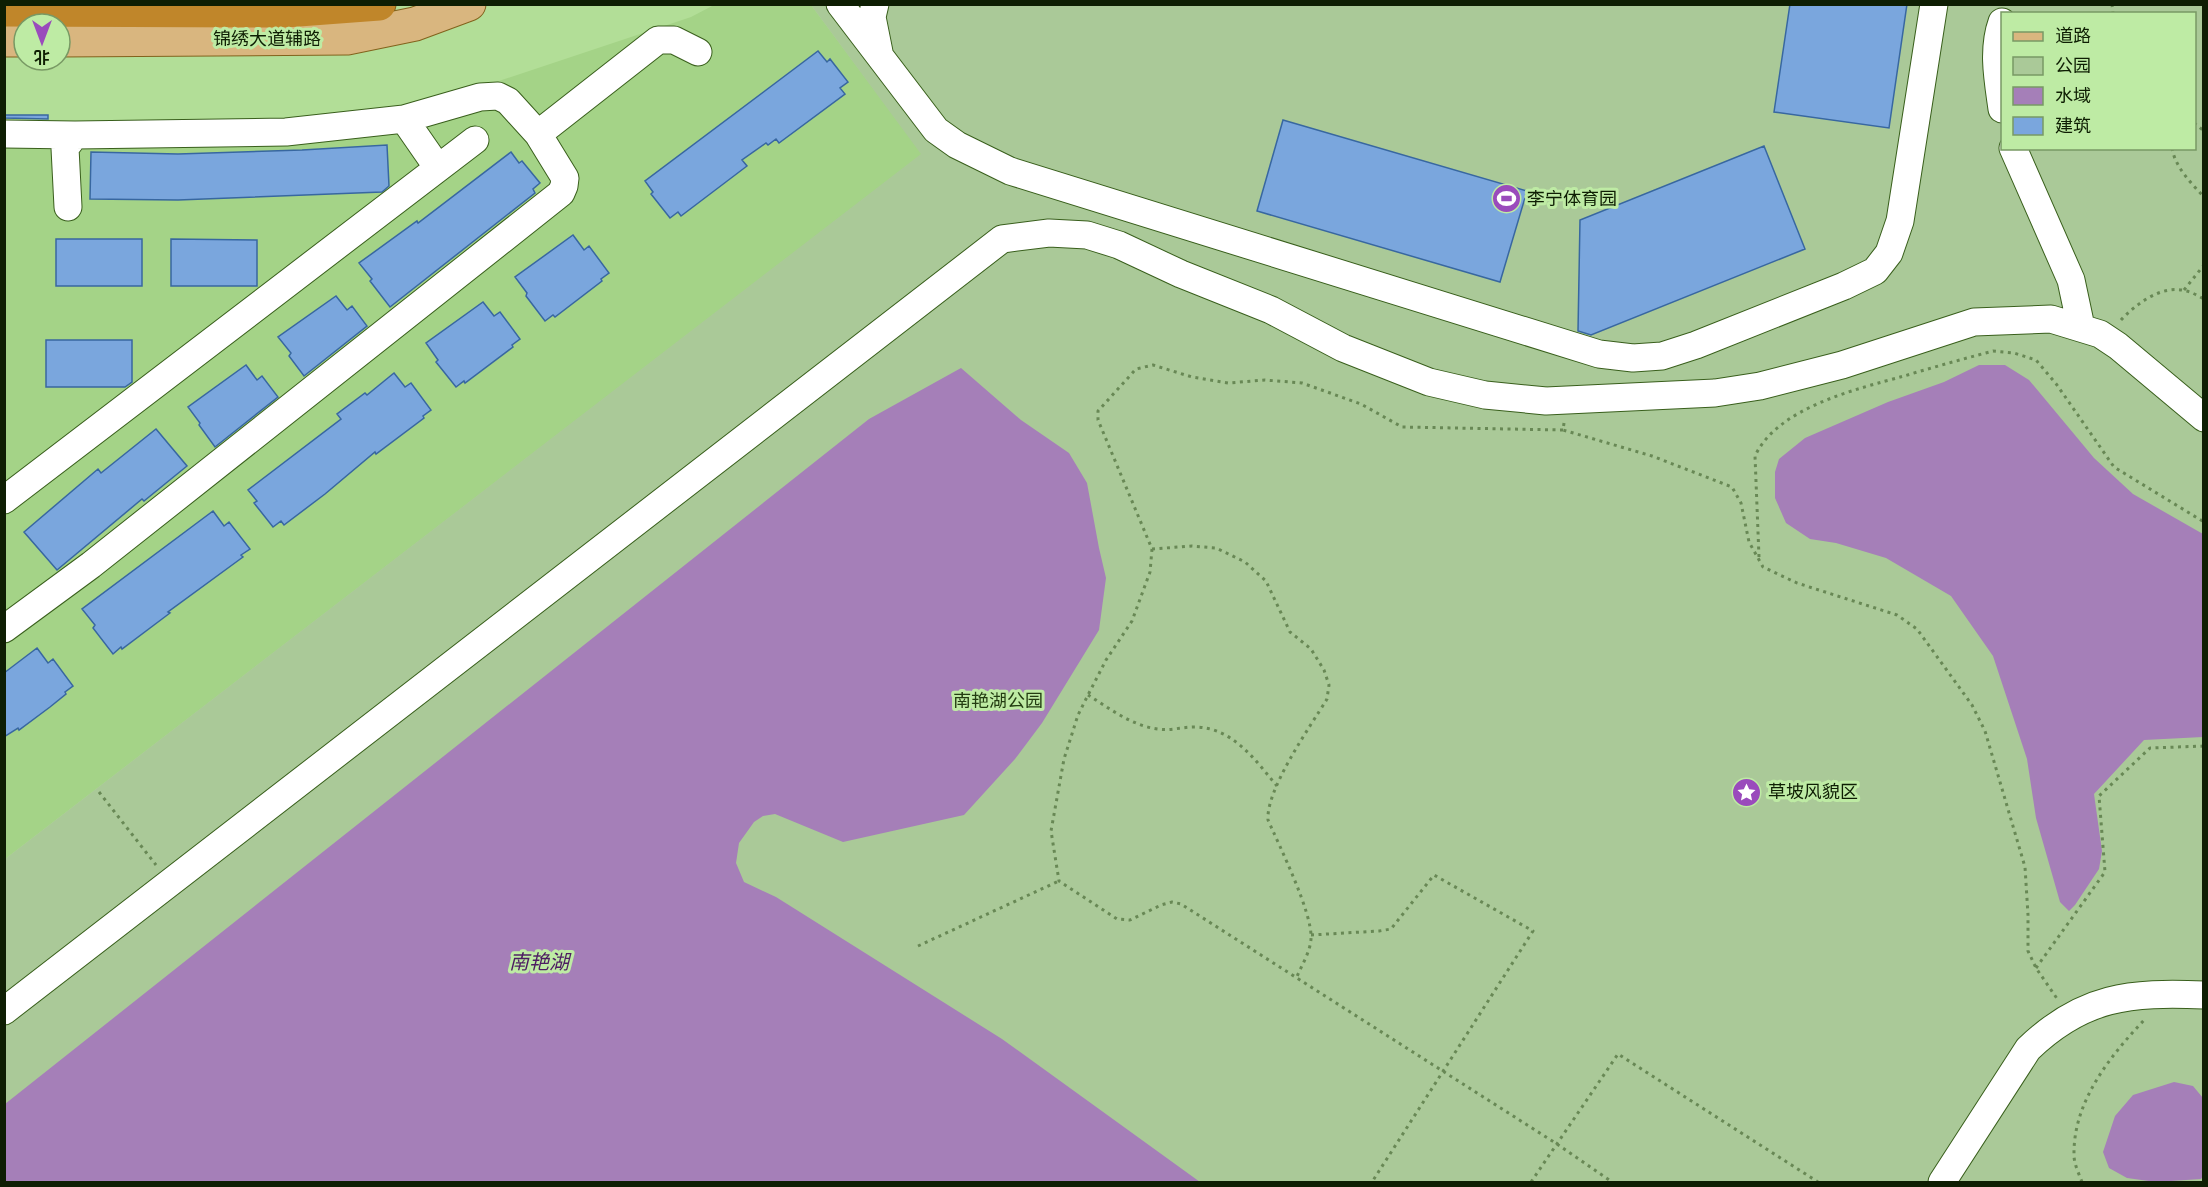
<svg xmlns="http://www.w3.org/2000/svg" width="2208" height="1187" viewBox="0 0 2208 1187" font-family="'PT Sans','Noto Sans SC',sans-serif">
  <style>
    .built { fill: #a4d387 }
    .green { fill: #aac998; fill-rule: evenodd }
    .water { fill: #a57fb8 }
    .building { fill: #7aa6dd; stroke: #3867a0; stroke-width: 1.5 }
    .lines { fill: none; stroke-linecap: round; stroke-linejoin: round }
    .minor-casing { stroke: #395f1c; stroke-width: 29 }
    .major-casing { stroke: #82621c; stroke-width: 35 }
    .highway-casing { stroke: #82621c; stroke-width: 35 }
    .path { stroke: #688855; stroke-width: 3; stroke-dasharray: 3 4.5; stroke-linecap: butt }
    .minor { stroke: #fff; stroke-width: 27 }
    .major { stroke: #d9b67f; stroke-width: 33 }
    .highway { stroke: #c0862a; stroke-width: 33 }
    .labels { text-anchor: middle; stroke-width: 6; stroke-linejoin: round; paint-order: stroke }
    .street-label { font-size: 18px; fill: #0e1e03; stroke: #beeba4 }
    .poi-label { font-size: 18px; fill: #0e1e03; stroke: #beeba4; text-anchor: start }
    .park-label { font-size: 18px; fill: #243d12; stroke: #beeba4 }
    .water-label { font-size: 20px; font-style: italic; fill: #4d1c62; stroke: #beeba4 }
  </style>
  <rect width="100%" height="100%" fill="#b2de97"/>
  <path class="built" d="M714,5h97l111,149 -917,705v-732l243,-1 123,-13 116,-28 204,-68z"/>
  <path class="green" d="M811,5h1392v1177h-2198v-323l916,-705zM2002,14h192v134h-192z"/>
  <path class="water" d="M1979,365h26l24,15 65,78 39,36 70,40v203l-59,3 -50,54 8,57 -3,18 -24,36 -6,6 -9,-9 -24,-84 -9,-59 -34,-103 -42,-60 -65,-38 -50,-15 -26,-4 -24,-16 -11,-25v-26l4,-13 26,-21 83,-36 56,-20z
    M961,368l60,52 48,33 18,30 12,65 7,30 -7,52 -57,93 -27,36 -51,56 -121,27 -68,-28 -12,2 -9,6 -15,21 -3,20 8,19 32,15 226,142 198,143h-1195v-78l864,-685z
    M2174,1082l19,4 10,12v78l-2,3 -45,3 -29,-4 -18,-10 -6,-16 12,-36 18,-21z"/>
  <path class="building" d="M1790,4h117l-18,124 -115,-16z
    M818,51l9,11 3,-3 18,23 -8,6 5,6 -66,49 -3,-4 -8,6 -2,-2 -24,17 5,6 -66,50 -3,-4 -8,6 -19,-24 2,-2 -8,-11z
    M4,115h44v4l-44,-1z
    M1283,120l244,71 -27,91 -243,-71z
    M387,145l2,41 -7,6 -204,8 -88,-1 1,-47 87,2 124,-4z
    M1764,146l41,103 -214,86 -13,-4 2,-111z
    M511,152l8,11 3,-2 18,22 -7,6 2,4 -145,114 -20,-26 2,-2 -13,-16 58,-42 1,2z
    M573,235l11,15 5,-4 20,27 -8,6 1,2 -47,36 -2,-2 -8,6 -19,-25 1,-3 -12,-16z
    M56,239h86v47h-86z
    M171,239l86,1v46h-86z
    M336,296l11,14 5,-4 15,20 -63,50 -15,-20 2,-3 -13,-16z
    M483,302l11,14 6,-4 20,27 -8,6 1,2 -48,36 -1,-2 -8,6 -20,-25 2,-2 -12,-17z
    M46,340h86v42l-7,5h-79z
    M246,365l11,15 5,-4 16,21 -63,50 -16,-22 1,-2 -12,-16z
    M394,373l11,14 6,-4 20,27 -8,6 1,2 -48,36 -1,-2 -50,42 -41,31 -3,-4 -8,6 -19,-24 3,-2 -9,-11 93,-71 -4,-5 28,-21 2,2z
    M156,429l31,37 -43,35 -2,-2 -85,71 -33,-38 74,-63 3,4z
    M213,511l11,15 5,-4 21,27 -9,6 2,2 -75,55 2,1 -48,36 -1,-2 -8,7 -20,-26 2,-3 -13,-16z
    M37,648l11,15 5,-4 20,27 -8,6 1,2 -16,13 -31,23 -1,-2 -14,9v-64z"/>
  <g class="lines">
    <defs>
      <path id="minor" d="M840,4l96,126 21,15 53,26 589,183 34,4 29,-2 34,-11 148,-59 31,-15 14,-18 11,-32 34,-217
        M875,4l-3,13 7,35
        M2002,22c-10,28 -4,58 0,87
        M404,119l34,49
        M4,134l71,1
        M2013,148l58,132 10,47
        M68,207l-3,-59 10,-13 211,-3 118,-13 76,-22 18,-1 10,5 30,33
        M4,500l471,-360
        M4,629l87,-64 470,-372 3,-7 1,-8 -27,-44 120,-94h16l24,12
        M4,1011l998,-772 47,-6 38,2 32,10 62,29 90,36 72,38 86,34 56,13 61,6 169,-8 45,-7 82,-21 132,-43 77,-3 49,15 18,12 86,72
        M1942,1182l86,-133c55,-53 102,-57 176,-54"/>
      <path id="major" d="M4,40h20
        M60,40l287,-2 68,-14 54,-20"/>
      <path id="highway" d="M4,10l281,1 94,-7"/>
    </defs>
    <use href="#minor" class="minor-casing"/>
    <use href="#major" class="major-casing"/>
    <use href="#highway" class="highway-casing"/>
    <path class="path" d="M2112,4l1,10
      M2194,123l10,8
      M2172,148c3,19 19,35 32,49
      M2184,290l20,-25
      M2121,320c15,-16 41,-36 65,-29 6,1 12,5 18,8
      M1564,423l-1,7 89,26 80,31 9,16 8,39 14,25 34,16 100,32 20,14 55,76 13,26 40,136 3,48v36l8,17 22,32
      M1563,430l-161,-3 -41,-23 -59,-21 -37,-3 -37,3 -36,-6 -39,-12 -17,4 -38,42v9l54,129 -2,23 -18,49 -26,39 -18,35 -10,20 -14,44 -13,72 8,50 58,38 13,1 31,-15 11,-3 9,2 376,240 55,38
      M1152,549l40,-3 24,2 29,14 21,19 24,51 21,17 13,21 5,15 -2,14c-17,28 -61,90 -59,121 11,25 45,94 43,119 -1,14 -10,27 -15,40
      M1759,557l-4,-101c23,-49 102,-67 149,-80 30,-9 59,-17 89,-25l21,2 22,7 21,25 57,82 90,55
      M1088,695c21,13 44,31 70,34 12,2 24,-2 36,-2 39,0 61,33 83,59
      M99,792l57,73
      M1311,935l68,-4 12,-2 43,-54 99,56 -161,251
      M918,946l141,-65
      M2036,968l69,-96 -6,-76 51,-48 54,-2
      M1531,1182l87,-128 200,128
      M2082,1182c-3,-8 -8,-18 -8,-27 -1,-54 37,-100 72,-137"/>
    <use href="#minor" class="minor"/>
    <use href="#major" class="major"/>
    <use href="#highway" class="highway"/>
  </g>
  <defs>
    <symbol id="stadium-disc" viewBox="-11 -11 22 22"><circle r="9.5" fill="#9a4bbc" stroke="#beeba4"/><path d="M0-5a6.5 5 0 1 0 0 10a6.5 5 0 1 0 0-10ZM-3.5-1.8h7v3.6h-7Z" fill="#fff"/></symbol>
    <symbol id="sight-disc" viewBox="-11 -11 22 22"><circle r="9.5" fill="#9a4bbc" stroke="#beeba4"/><path d="M0-6L1.8-2.2L6-1.7L2.9 1.2L3.7 5.4L0 3.3L-3.7 5.4L-2.9 1.2L-6-1.7L-1.8-2.2Z" fill="#fff"/></symbol>
  </defs>
  <g fill-rule="evenodd">
    <use href="#stadium-disc" x="1490" y="182" width="33" height="33"/>
    <use href="#sight-disc" x="1730" y="776" width="33" height="33"/>
  </g>
  <g class="labels">
    <g class="street-label">
      <text x="267" y="45">锦绣大道辅路</text>
    </g>
    <g class="poi-label">
      <text x="1527" y="205">李宁体育园</text>
      <text x="1768" y="798">草坡风貌区</text>
    </g>
    <g class="park-label">
      <text x="998" y="707">南艳湖公园</text>
    </g>
    <g class="water-label">
      <text x="539" y="969">南艳湖</text>
    </g>
  </g>
  <rect width="2208" height="1187" fill="none" stroke="#0e1e03" stroke-width="12"/>
  <rect x="2001" y="12" width="195" height="138" fill="#beeba4" stroke="#789964" stroke-width="1.5"/>
  <rect x="2013" y="32" width="30" height="9" fill="#d9b67f" stroke="#789964" stroke-width="1.5"/>
  <text x="2055" y="42" font-size="18" fill="#0e1e03">道路</text>
  <rect x="2013" y="57" width="30" height="18" fill="#aac998" stroke="#789964" stroke-width="1.5"/>
  <text x="2055" y="72" font-size="18" fill="#0e1e03">公园</text>
  <rect x="2013" y="87" width="30" height="18" fill="#a57fb8" stroke="#789964" stroke-width="1.5"/>
  <text x="2055" y="102" font-size="18" fill="#0e1e03">水域</text>
  <rect x="2013" y="117" width="30" height="18" fill="#7aa6dd" stroke="#789964" stroke-width="1.5"/>
  <text x="2055" y="132" font-size="18" fill="#0e1e03">建筑</text>
  <g transform="translate(42 42) rotate(180)"><circle r="28" fill="#beeba4" stroke="#789964" stroke-width="1.5"/>
  <path d="M0-4.5L10 22L0 15L-10 22Z" fill="#9a4bbc"/>
  <text y="-9" font-size="16" font-weight="bold" text-anchor="middle" fill="#0e1e03">北</text>
  </g>
</svg>
